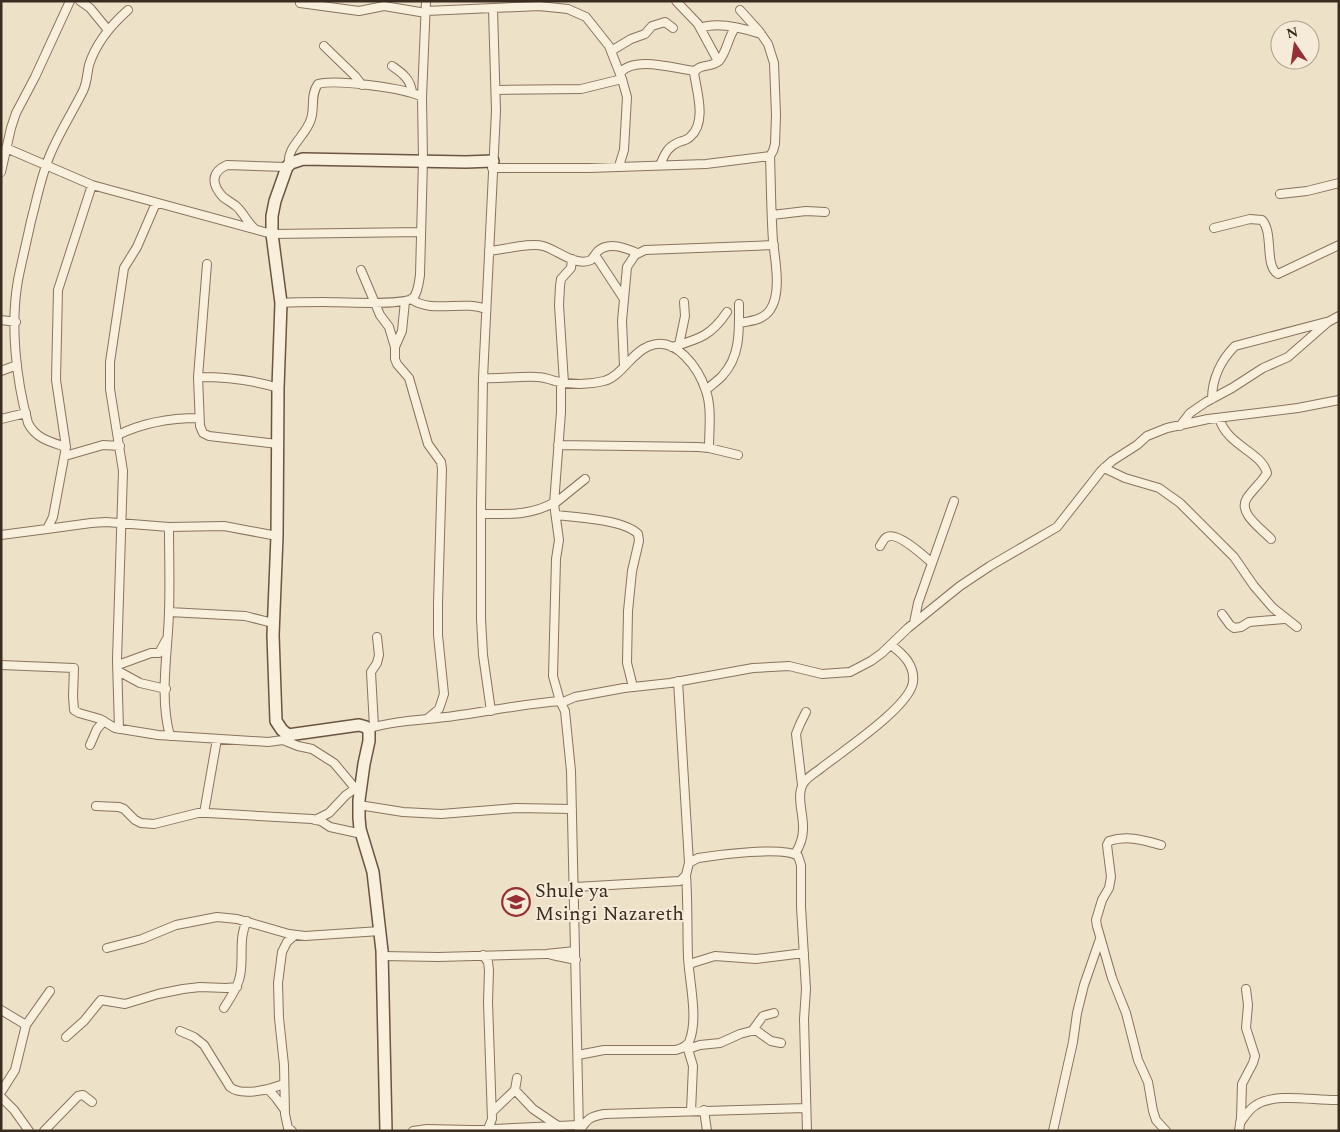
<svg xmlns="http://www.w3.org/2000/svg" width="1340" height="1132" viewBox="0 0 1340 1132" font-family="Spectral,serif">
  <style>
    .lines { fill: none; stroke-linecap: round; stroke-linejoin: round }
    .street-casing { stroke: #89735e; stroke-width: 10 }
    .secondary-casing { stroke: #6b5441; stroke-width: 14 }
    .street { stroke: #f8efdc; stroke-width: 8 }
    .secondary { stroke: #f8efdc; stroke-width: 11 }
    .labels { text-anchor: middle; stroke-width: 4; stroke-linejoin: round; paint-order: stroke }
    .poi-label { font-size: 20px; fill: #3a2c21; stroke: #f5ebd8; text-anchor: start }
  </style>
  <rect width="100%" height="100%" fill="#ede1c8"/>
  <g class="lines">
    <defs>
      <path id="street" d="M80,1l10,7 18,22
        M676,1l22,23 20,37
        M300,3l59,8 25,-5 42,7
        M426,11l113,-5 29,3 18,8 23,29 13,33 5,18 -3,53 -5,16
        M700,28c18,-7 43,0 61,6
        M324,46l31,30 7,9
        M611,51l20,-12 14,-5 7,-8 13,-4 8,6
        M392,66c10,7 19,13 20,27
        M620,73c14,-18 56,-4 75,-2
        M496,90l85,-1 41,-10
        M6,148l86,37 180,49 149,-2
        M289,165c-3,-18 17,-29 22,-46 4,-12 -1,-24 7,-35 17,-5 88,4 104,13
        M660,165c5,-11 7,-18 19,-23 4,-1 8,-2 11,-5 17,-14 7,-45 4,-64 5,-10 17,-5 25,-12 8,-9 9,-24 16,-33
        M492,168h97l117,-4 64,-8 3,-5 2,-7 1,-29 -2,-52 -6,-19 -9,-13 -19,-21
        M1,172l10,-44 5,-15 19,-36 35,-76
        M1280,194l27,-3 32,-8
        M772,215l34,-4 19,1
        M254,228c-7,-6 -11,-16 -18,-22 -4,-3 -9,-6 -13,-9 -12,-13 -12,-25 4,-32l60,2
        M1214,228l36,-9 12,1c12,13 2,46 16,54l61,-29
        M489,251c14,-1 42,-9 54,-5 15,4 32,21 48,14 2,-2 5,-7 7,-9 11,-10 28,-3 39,2
        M595,255l29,44
        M207,264l-9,113 2,49 3,7 6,3 69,8
        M361,270l19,45 9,12 6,20
        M411,299c21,15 52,1 75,10
        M405,301l-3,30 -7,16v12l2,5 12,14 19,66 13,18 1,7 -4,134v32l6,59 -5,15 -12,10
        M281,303c14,-1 28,-1 43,-1 15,0 79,4 89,-4 5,-5 6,-16 7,-23l3,-115 -1,-63 4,-96
        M1,320l15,2
        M739,323c12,-2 24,-3 31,-13 12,-17 5,-50 3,-69 -2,-28 -2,-57 -3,-85
        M679,345l6,-29 -1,-14
        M672,347c27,-8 39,-11 55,-35
        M624,366l-2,-45 5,-54 8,-12 10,-5 129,-5
        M1,371l16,-6
        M198,377c28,0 53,2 80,11
        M483,378c18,1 36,-2 54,-1 6,0 12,2 18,4 16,4 33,4 49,0 18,-5 27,-28 45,-35 27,-11 50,23 57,45 6,17 3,39 3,57
        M564,383l-5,-78 1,-19 1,-7 10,-11 1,-9
        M706,390c5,-5 12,-9 17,-15 18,-20 16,-46 16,-71
        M1212,399c0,-20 9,-39 23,-53l91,-24
        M1219,418c9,29 42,33 48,55 -6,10 -14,16 -20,25 -10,15 15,31 24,41
        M1,419l25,-6
        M1180,426l10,-13 16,-11 26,-14 31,-20 25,-11 40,-35 11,-6
        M118,435c26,-13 53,-17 81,-17
        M558,445l140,2 11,1 29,7
        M66,447c-15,-5 -30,-8 -38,-24 -12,-44 -18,-98 -10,-143 4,-20 9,-40 13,-59 6,-22 10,-45 19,-66 9,-22 22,-42 33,-64 4,-8 4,-17 6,-26 7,-22 22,-40 39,-55
        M65,456l38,-11 17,1
        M1104,468l21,10 34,10 21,15 54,54 20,29 19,22 24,19
        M554,504l31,-25
        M481,514c28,0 49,2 74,-12
        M556,515c20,2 69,5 82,19l1,7 -7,30 -4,40 -1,52 6,24
        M169,527c0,28 1,57 0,85 -1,40 -10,84 1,124
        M47,529l44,-6 15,-1 63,5 55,-1 53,10
        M1,535l46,-6 6,-12 13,-70 -10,-67 2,-90 34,-105
        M880,546c2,-3 4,-8 7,-9 10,-6 37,19 45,26
        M169,612l76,4 28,7
        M1222,614l8,11 4,3 7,-1 8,-5 35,-3
        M914,623l4,-20 36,-102
        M1,665l73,3 -1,28 1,14 5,3 21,6 15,9 43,7 110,7 15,-2 10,-5
        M118,665l33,-12h8l7,-13
        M118,671l22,12 26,6
        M678,681l11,182
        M560,701l-7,-25 3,-117 3,-19 -5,-36 7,-92v-30
        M561,703l14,-6 49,-9 46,-5 83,-15 36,-2 33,8 28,-2 21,-11 11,-8 26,-25 52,-42 30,-20 67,-39 44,-56 11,-10 25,-16 10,-9 20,-8 41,-9 90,-11 41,-8
        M491,711l-8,-56 -2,-36v-114l2,-127 13,-267 -3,-102
        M374,727l-3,-55 6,-9 2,-8 -2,-18
        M119,729l-2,-69 6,-189 -13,-82v-27l14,-94 13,-21 19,-44
        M367,729c29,-9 58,-9 87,-13 35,-5 70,-12 106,-15l5,10 6,60 8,360
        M283,740l15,6 14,3 22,14 21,25
        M90,745l7,-16 7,-8
        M802,785l-6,-51 4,-10 6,-12
        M359,805l44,7 38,2 75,-6 56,1
        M96,806l23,1 5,2 11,11 6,3 13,1 44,-11h10l104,6 9,2 9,6 32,7
        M204,813l13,-74
        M315,820l14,-7 17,-18 13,-9
        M1161,845c-18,-5 -34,-10 -52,-4l-2,4 4,32 -2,11 -7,12 -6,20 1,6 15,52 14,35 12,47 10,22 5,29 3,9 10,11
        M795,854c5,-8 8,-16 8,-25 1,-13 -7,-33 0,-45 4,-7 12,-11 17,-15 21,-17 90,-62 93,-87 2,-17 -10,-28 -22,-37
        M575,887l105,-6 6,-6 3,-12 9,-5c19,-3 85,-12 100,-2l3,9v42l5,82 -2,30 3,112
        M107,948l35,-9 34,-14 41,-8 20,2 52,15 16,2 75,-5
        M483,955l5,7 1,8 -1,32 4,117 -4,10
        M552,955l24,5
        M382,956l56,1 108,-3 29,-3
        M689,964l26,-8 41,3 48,-6
        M224,1008c6,-10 14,-20 16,-32 4,-18 -2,-38 7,-55
        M1,1010l25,15
        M180,1031l14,6 10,8 26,42c12,10 41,2 54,-3
        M752,1031l11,-15 11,-3
        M66,1037l18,-16 17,-21 24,4 33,-10 25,-5 17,-2 26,1 11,-1
        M687,1046l6,20 -2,45
        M688,1049l12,-4 20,-2 20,-9 11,-3h6l14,10 10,2
        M578,1055l26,-5h72c6,-2 10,-3 13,-8 10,-23 0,-61 -1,-85 -1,-27 0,-55 -2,-82
        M268,1089l8,9 8,11
        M515,1090l18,19 25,17
        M1,1092l14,-22 11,-45 24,-34
        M1,1097l13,13 15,21
        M704,1110l3,21
        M492,1112l23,-22 2,-12
        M1240,1123c5,-7 9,-14 16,-18 20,-13 59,-4 83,-5
        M580,1130c8,-12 10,-13 24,-16l202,-6
        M44,1131l34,-35 5,-1 9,7
        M292,1131l-4,-3 -3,-14 -1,-49 -5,-47 -1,-35 4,-31 5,-10 8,-7
        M413,1131l14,-2 44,1 108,-5
        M1053,1131l20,-89 4,-29 7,-28 16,-46
        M1239,1131l2,-13 1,-34 11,-21 2,-7 -9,-28 2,-23 -2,-16"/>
      <path id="secondary" d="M386,1131l-4,-180 -9,-79 -13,-43 -1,-11v-18l5,-36 5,-23v-10l-3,-4 -7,-2 -71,10 -6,-5 -6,-9 -3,-86 4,-99 1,-148 3,-85 -9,-69v-18l3,-15 12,-34 4,-4 12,-4 163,3 27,-1"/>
    </defs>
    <use href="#street" class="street-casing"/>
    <use href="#secondary" class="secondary-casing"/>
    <use href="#street" class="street"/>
    <use href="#secondary" class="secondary"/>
  </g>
  <defs>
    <symbol id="school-ring" viewBox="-11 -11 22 22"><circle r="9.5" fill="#f5ebd8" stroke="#962f34" stroke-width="1.5"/><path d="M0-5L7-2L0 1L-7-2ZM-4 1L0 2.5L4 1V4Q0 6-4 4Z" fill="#962f34"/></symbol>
  </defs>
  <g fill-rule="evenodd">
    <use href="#school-ring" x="500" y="886" width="32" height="32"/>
  </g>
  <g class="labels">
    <g class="poi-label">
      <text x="535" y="897">Shule ya<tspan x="535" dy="23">Msingi Nazareth</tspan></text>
    </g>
  </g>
  <rect width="1340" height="1132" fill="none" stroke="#3a2c21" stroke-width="5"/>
  <g transform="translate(1295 45) rotate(347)"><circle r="24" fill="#f5ebd8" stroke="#aa9f8f"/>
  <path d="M0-4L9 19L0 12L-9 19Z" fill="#962f34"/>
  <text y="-8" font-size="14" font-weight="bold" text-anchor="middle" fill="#3a2c21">N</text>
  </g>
</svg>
